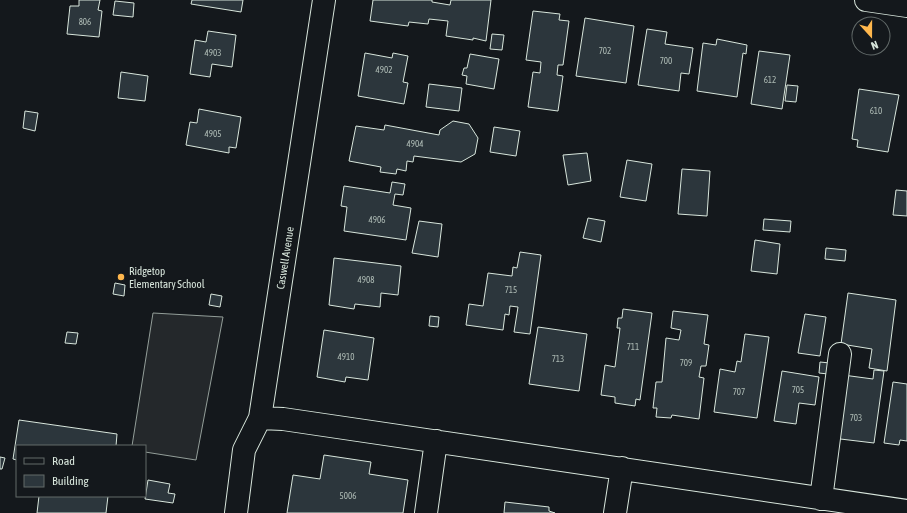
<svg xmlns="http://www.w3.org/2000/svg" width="907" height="513" viewBox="0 0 907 513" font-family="'Asap Condensed',sans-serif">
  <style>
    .parking { fill: #24282b; stroke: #939e99 }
    .building { fill: #2c363c; stroke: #d8e6dc }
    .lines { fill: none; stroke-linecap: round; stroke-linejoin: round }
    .minor-casing { stroke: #d8e6dc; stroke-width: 24 }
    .minor { stroke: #14181c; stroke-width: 22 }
    .poi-dot { fill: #ffb74d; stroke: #14181c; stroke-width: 1.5 }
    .labels { text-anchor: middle; stroke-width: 3; stroke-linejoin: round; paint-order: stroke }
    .number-label { font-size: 9px; fill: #adbab4 }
    .street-label { font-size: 11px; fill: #d8e6dc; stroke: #14181c }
    .poi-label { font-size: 11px; fill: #d8e6dc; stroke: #14181c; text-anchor: start }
  </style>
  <rect width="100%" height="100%" fill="#14181c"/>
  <path class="parking" d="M153,313l70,4 -27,143 -51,-8v-6h-13z"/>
  <path class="building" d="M79,0h21l-2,10 4,1 -3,26 -32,-3 3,-28h9z
    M192,0h51l-2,12 -50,-8z
    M373,0h59v2l18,3 1,-5h40l-5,41 -13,-3v2l-27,-4 2,-15 -19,-2 -1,5 -19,-2 -1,4 -38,-5z
    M115,1l19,2 -1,14 -20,-2z
    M533,11l27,3 -1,6 10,1 -6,44h-5l-1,10 6,1 -5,35 -30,-4 5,-35 7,1 1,-11 -15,-2z
    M585,18l49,8 -8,57 -50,-7z
    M647,29l20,3 -2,12 28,4 -4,26 -8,-1 -2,18 -41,-6z
    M208,31l28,4 -4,32 -20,-3 -2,13 -20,-3 5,-34 11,2z
    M492,34l12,1 -2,15 -12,-1z
    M717,39l30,6 -1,9 -3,-1 -6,44 -40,-6 6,-48 13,2z
    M759,51l31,4 -8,54 -31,-5z
    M365,53l27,5 1,-5 15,3 -5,26 5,1 -4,21 -46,-8z
    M470,54l29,5 -5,30 -28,-5 1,-8 -5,-1 2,-7h3z
    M121,72l27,4 -3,25 -27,-3z
    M429,84l33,4 -3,23 -33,-4z
    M787,85l11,1 -2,16 -11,-1z
    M859,89l40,6 -11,57 -31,-5 1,-7 -6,-1z
    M199,109l42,8 -5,31 -7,-1v6l-43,-8 4,-23 7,1z
    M25,111l13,2 -3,18 -12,-3z
    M453,121l16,3 9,14 -3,16 -14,8 -47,-6 -1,6 -6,-1 -1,10 -9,-2 -1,5 -16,-2 1,-5 -32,-6 7,-35 28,4 1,-5 54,10 1,-5z
    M494,127l26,4 -4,25 -26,-4z
    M587,153l4,28 -23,4 -5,-30z
    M627,160l25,4 -6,37 -26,-4z
    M682,169l28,2 -3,45 -29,-2z
    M392,182l13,2 -2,11 -8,-1 -2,11 18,3 -5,32 -62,-9 3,-24 -6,-1 3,-20 46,7z
    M896,190l11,1v25l-14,-1z
    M588,218l17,3 -4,21 -18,-4z
    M764,219l27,2 -1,11 -27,-2z
    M419,221l23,3 -4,33 -26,-4z
    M755,240l25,4 -3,30 -26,-3z
    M826,248l20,2 -1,11 -20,-2z
    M520,252l21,3 -11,79 -16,-2 4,-25 -8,-1 -1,9 -4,-1 -2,16 -37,-5 3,-21 14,2 5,-33 24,3 1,-9 4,1z
    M334,258l67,8 -3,29 -17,-2 -1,14 -25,-3 -1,5 -25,-4z
    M115,283l10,2 -1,11 -11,-2z
    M848,293l48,7 -9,71 -18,-3 3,-19 -31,-5z
    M211,294l11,2 -2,11 -11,-2z
    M623,309l29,4 -12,87 -4,-1 -1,7 -20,-3v-6l-14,-2 4,-30 10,2 5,-39h-3l1,-10h4z
    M673,311l35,4 -4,29 5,1 -3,21h-5l-2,11 5,1 -5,41 -27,-4 -1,3 -15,-1 1,-9h-4l3,-26h6l4,-44 13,2 2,-10 -10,-2z
    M805,314l21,3 -6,39 -22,-3z
    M430,316l9,1 -1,10 -9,-1z
    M538,327l49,7 -8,57 -50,-7z
    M324,330l50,8 -6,42 -22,-3 -1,5 -28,-5z
    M67,332l11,1 -2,11 -11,-1z
    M745,334l24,3 -12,81 -43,-6 6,-43 15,3 2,-11 4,1z
    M820,362l10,1 -2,11 -9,-1z
    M874,370l10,1 -10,72 -42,-5 11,-63 30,4z
    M782,371l37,6 -4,28 -16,-2 -3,21 -22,-3z
    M893,382l14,2v57l-7,-1 -1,5 -15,-2z
    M19,420l98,14 -1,12h-99v14l-4,-1z
    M324,455l47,7 -2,12 39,6 -5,33h-116l6,-38 27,4z
    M0,457l5,1 -3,11h-2z
    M148,480l22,4 -2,9 7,1 -2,9 -28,-4z
    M39,496h69l-2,17h-69z
    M505,502l44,5v4l6,2h-51z"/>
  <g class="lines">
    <defs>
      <path id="minor" d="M866,0l41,6
        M260,418l23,1 624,92
        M821,499l19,-145
        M236,513l8,-63 16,-32 64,-418
        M426,513l10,-72
        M615,513l7,-45"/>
    </defs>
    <use href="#minor" class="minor-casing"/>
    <use href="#minor" class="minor"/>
  </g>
  <circle class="poi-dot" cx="121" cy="277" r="4"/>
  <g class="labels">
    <g class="number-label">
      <text x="85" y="25">806</text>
      <text x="605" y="54">702</text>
      <text x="213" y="56">4903</text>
      <text x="666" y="64">700</text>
      <text x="384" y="73">4902</text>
      <text x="770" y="83">612</text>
      <text x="876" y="114">610</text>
      <text x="213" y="137">4905</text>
      <text x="415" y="147">4904</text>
      <text x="377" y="223">4906</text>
      <text x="366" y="283">4908</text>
      <text x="511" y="293">715</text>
      <text x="633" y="350">711</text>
      <text x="346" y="360">4910</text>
      <text x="558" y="362">713</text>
      <text x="686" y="366">709</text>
      <text x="798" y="393">705</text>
      <text x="739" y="395">707</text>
      <text x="856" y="421">703</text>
      <text x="348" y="499">5006</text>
    </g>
    <g class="street-label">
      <text transform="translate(285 258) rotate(-81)" y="4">Caswell Avenue</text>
    </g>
    <g class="poi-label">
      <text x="129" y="275">Ridgetop<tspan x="129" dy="13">Elementary School</tspan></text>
    </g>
  </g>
  <rect x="16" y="445" width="130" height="52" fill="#14181c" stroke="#626a69"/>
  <rect x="24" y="458" width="20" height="6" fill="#14181c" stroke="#626a69"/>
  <text x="52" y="465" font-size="12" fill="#d8e6dc">Road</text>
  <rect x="24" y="475" width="20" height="12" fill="#2c363c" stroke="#626a69"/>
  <text x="52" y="485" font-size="12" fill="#d8e6dc">Building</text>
  <g transform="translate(871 36) rotate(159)"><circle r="19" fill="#14181c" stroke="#626a69"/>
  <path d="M0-3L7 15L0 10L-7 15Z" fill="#ffb74d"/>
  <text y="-6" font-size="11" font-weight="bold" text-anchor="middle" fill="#d8e6dc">N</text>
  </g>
</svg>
